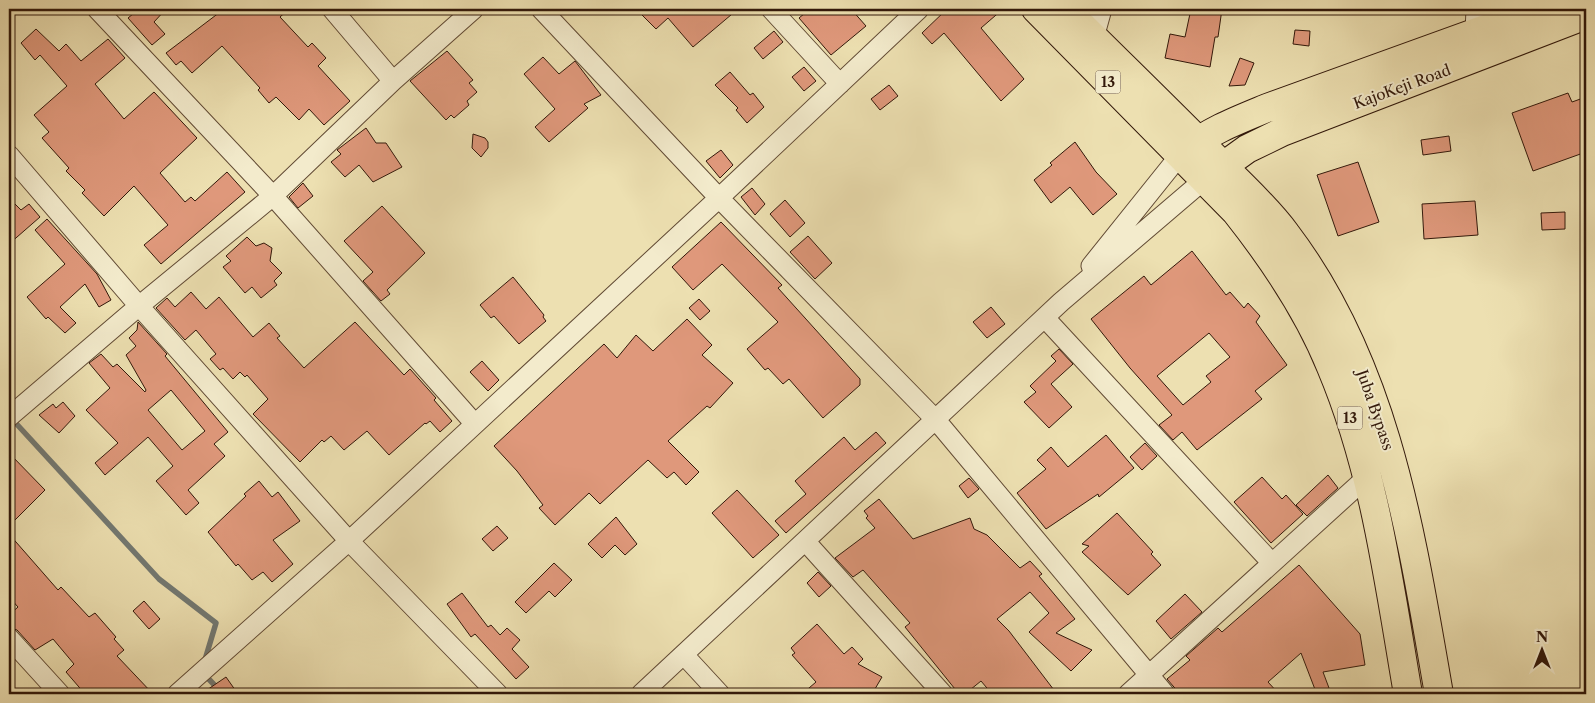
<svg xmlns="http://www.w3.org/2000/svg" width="1595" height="703" viewBox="0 0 1595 703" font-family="'Libre Caslon Text',serif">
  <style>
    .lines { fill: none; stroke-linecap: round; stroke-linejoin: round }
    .stream { stroke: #737972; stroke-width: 5.5 }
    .building { fill: #df987b; stroke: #32180a; fill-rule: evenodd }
    .minor-casing { stroke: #614a34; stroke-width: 21 }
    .primary-casing { stroke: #32180a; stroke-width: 30 }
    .minor { stroke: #f3ebcc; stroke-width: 19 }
    .primary { stroke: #ede0b1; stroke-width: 28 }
    .labels { text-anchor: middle; stroke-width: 4; stroke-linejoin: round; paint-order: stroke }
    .shield { fill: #f3ebcc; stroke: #6c5744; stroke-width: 1 }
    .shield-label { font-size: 14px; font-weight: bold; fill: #32180a }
    .street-label { font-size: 15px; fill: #32180a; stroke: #f3ebcc }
  </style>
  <rect width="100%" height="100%" fill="#ede0b1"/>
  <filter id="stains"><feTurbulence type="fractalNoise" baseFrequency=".004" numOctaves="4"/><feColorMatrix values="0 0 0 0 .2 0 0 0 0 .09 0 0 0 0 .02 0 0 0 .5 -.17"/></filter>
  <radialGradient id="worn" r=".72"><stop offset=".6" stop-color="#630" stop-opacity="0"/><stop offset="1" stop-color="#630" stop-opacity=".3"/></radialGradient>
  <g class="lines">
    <path class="stream" d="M12,419l147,160 57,44 -12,40
      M203,673l20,21"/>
  </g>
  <path class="building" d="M139,9h27l-12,13 11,12 -13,11 -24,-27z
    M224,9h65l-9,8 28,30 4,-4 14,15 -8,8 32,35 -26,24 -15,-16 -10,11 -23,-23 -7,6 -11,-13 2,-2 -38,-42 -30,27 -11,-12 -5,4 -10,-12z
    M636,9h102l-45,38 -25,-29 -12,11z
    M810,9h41l15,17 -35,29 -32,-37z
    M947,9h56l-22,19 43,51 -23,22 -57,-68 -12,11 -10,-11z
    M1191,9h31l-4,28h-3l-5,30 -45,-9 5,-24 15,3z
    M36,29l23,22 7,-7 15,17 27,-22 17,19 -30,26 29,35 30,-27 43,46 -37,35 25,29 6,-5 4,4 32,-29 18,20 -84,72 -17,-19 24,-20 -34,-39 -30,30 -22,-23 3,-3 -19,-19 3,-3 -27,-30 7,-6 -15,-17 33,-29 -27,-31 -5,5 -14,-17z
    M1295,30l15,1 -1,15 -16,-2z
    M774,31l9,11 -20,17 -9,-11z
    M447,51l26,29 -4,3 8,9 -10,9 2,4 -15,13 -3,-3 -5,5 -36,-39z
    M543,57l16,17 16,-13 26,34 -17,9 4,4 -39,34 -14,-15 20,-18 -31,-35z
    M1240,58l14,5 -9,22 -16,1z
    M804,67l12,14 -12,10 -12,-14z
    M730,72l20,23 3,-2 11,14 -17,16 -11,-13 2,-2 -23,-23z
    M889,85l9,11 -18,14 -9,-11z
    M1568,93l4,9 14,-5v55l-53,19 -21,-58z
    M366,128l10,15h10l16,24 -29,15 -14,-17 -14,12 -14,-15 10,-8 -4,-4z
    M473,134l12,4 3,4v6l-7,9 -9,-9z
    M1449,136l2,15 -28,4 -2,-15z
    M1075,142l21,30 21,22 -24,21 -23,-28 -19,16 -17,-23 18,-15 -2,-2z
    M721,150l12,15 -13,13 -14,-17z
    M1358,162l21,60 -41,14 -21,-61z
    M303,183l10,13 -15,12 -9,-11z
    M752,188l13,16 -10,11 -14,-18z
    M9,198l12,12 8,-6 11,13 -31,27z
    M785,200l20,23 -15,14 -20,-23z
    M1475,201l3,34 -54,4 -2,-35z
    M382,206l43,47 -38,37 3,4 -9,7 -18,-20 10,-9 -29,-31z
    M1565,212v17l-23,1 -1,-17z
    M47,219l50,55 14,26 -12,7 -14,-23 -25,23 16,16 -11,10 -17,-16 -2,2 -19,-22 38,-33 -30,-34z
    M721,222l61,63 -4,3 82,91v6l-37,33 -34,-39 -6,5 -15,-16 -3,2 -18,-21 31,-27 -56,-58 -29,26 -21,-23z
    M808,236l24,27 -17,16 -25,-27z
    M247,237l9,9 8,-3 8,5 -2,13 12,12 -8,8 3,4 -16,13 -9,-11 -7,6 -22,-26 8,-6 -5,-5z
    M1192,251l34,44 4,-3 14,16 4,-5 12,13 -4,6 31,43 -32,26 7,8 -65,51 -15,-18 -9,8 -14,-15 13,-10 -42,-47 -39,-49 53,-43 7,9zM1209,333l21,24 -24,19 5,6 -28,23 -26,-29z
    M513,277l31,38 -1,2 3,4 -27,23 -25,-28 -3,2 -11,-13z
    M191,292l15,17 13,-12 34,40 16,-14 11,13 -3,2 27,30 51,-46 49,53 6,-6 26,29 -2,2 18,21 -12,11 -10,-11 -4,3 -1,-1 -36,32 -22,-24 -23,19 -13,-14 -7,6 -2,-2 -22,22 -47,-48 15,-15 -21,-24 -2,2 -5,-5 -7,7 -10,-11 -3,2 -10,-11 6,-5 -20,-24 -11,10 -29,-32 11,-10 8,9z
    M699,299l11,12 -10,9 -11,-12z
    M991,307l14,17 -18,14 -14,-16z
    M687,319l25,26 -10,10 31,28 -23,25 -3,-2 -39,35 31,31 -13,13 -12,-13 -7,6 -19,-18 -48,44 -11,-11 -34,32 -16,-17 4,-3 -26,-34 -23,-25 110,-102 13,14 19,-23 17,16z
    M138,322l29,32 -2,2 63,76 -14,12 11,12 -37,34 11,13 -13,12 -30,-34 17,-15 -25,-29 -43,38 -10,-12 23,-20 -32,-33 24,-22 -21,-25 12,-9 12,13 4,-3 28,28 1,-2 -20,-35 10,-9 -7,-8 8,-8zM171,390l34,41 -23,19 -34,-40z
    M1059,349l14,15 -22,20 21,23 -23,21 -25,-26 12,-10 -6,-6 26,-25 -5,-5z
    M482,361l17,19 -11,11 -18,-19z
    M63,402l12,14 -16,17 -20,-18 14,-11 3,4z
    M876,432l10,11 -100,90 -11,-12 31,-27 -11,-13 49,-44 11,13z
    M1106,435l28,33 -35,29 -1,-3 -52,35 -29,-36 29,-24 -9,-9 14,-13 17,20z
    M1145,443l12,13 -15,14 -12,-13z
    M9,453l36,37 -36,36z
    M1328,475l10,13 -31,28 -11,-11z
    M1262,477l20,22 4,-4 17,19 -32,29 -37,-41z
    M969,478l10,11 -11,9 -9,-12z
    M259,481l13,16 6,-5 22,29 -27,19 20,24 -21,18 -9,-10 -11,8 -14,-16 -2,2 -28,-34 38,-36 -2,-2z
    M737,490l42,45 -26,23 -41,-45z
    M879,499l34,40 57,-21 4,11 13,6 33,33 10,-7 12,13 -3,2 36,43 -19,14 36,17 -21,21 -42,-39 20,-19 -19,-21 -33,27 12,12 48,63h-65l-11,-13 -16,13h-6l-54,-67 5,-4 -47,-53 -10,7 -18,-19 40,-30 -9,-10 2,-2 -4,-5z
    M1117,513l36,39 -2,2 10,11 -33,30 -46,-43 7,-6 -7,-2z
    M616,517l21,27 -12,11 -10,-10 -13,13 -14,-14z
    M497,526l11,12 -15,13 -11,-12z
    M9,534l49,56 3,-3 28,30 6,-4 21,24 -2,2 10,11 -7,6 36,38h-68l-19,-22 8,-8 -21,-25 -18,11 -18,-20 -8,-3v-12l9,-8 -9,-10z
    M554,563l18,17 -17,17 -6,-6 -23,22 -11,-11z
    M1299,565l61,69 5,31 -42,7 6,16 -13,4 -15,-39 -33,29 11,12h-99l-13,-15 23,-19 -4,-4 32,-28 4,4z
    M818,572l13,14 -12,11 -12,-14z
    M462,593l26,34 3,-2 9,10 7,-7 13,12 -8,9 17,18 -13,12 -41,-45 -4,3 -24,-33z
    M1185,594l17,18 -31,27 -15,-18z
    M144,601l16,18 -11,10 -16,-18z
    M817,624l27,30 8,-7 11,12 -5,5 24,13 -10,17h-70l14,-12 -24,-27 3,-2 -4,-5z
    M226,677l12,17h-37z"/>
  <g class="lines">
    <defs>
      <path id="minor" d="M97,9l176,187 201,227
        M332,9l61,72
        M541,9l178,189 217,222 229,274
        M771,9l69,75
        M1475,32l1,-23
        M1094,38l8,-29
        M9,155l130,151 210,235 149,153
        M1091,266l89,-111
        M1045,318l226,244
        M9,417l130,-111 134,-110 120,-115 81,-72
        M806,542l137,152
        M9,638l51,56
        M684,655l36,39
        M177,694l172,-153 370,-343 200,-189
        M641,694l420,-392 144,-123
        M1128,694l239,-217"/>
      <path id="primary" d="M1036,9l200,203c38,48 72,98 95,155 44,104 58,217 77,327
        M1065,9c52,52 106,104 158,157 21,22 45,43 63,68 101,133 125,300 153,460
        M1186,150c23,-19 52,-30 81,-42l274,-99
        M1208,177l39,-28 35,-17 304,-117"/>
    </defs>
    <use href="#minor" class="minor-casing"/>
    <use href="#primary" class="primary-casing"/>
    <use href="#minor" class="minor"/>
    <use href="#primary" class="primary"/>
  </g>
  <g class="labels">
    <g class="shield">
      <rect x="1095.5" y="70.5" width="25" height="23" rx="4"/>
      <rect x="1337.5" y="406.5" width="25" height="23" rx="4"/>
    </g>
    <g class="shield-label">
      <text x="1108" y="87">13</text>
      <text x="1350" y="423">13</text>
    </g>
    <g class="street-label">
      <text transform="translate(1402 87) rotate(-20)" y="5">KajoKeji Road</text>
      <text transform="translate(1375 410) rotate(71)" y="5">Juba Bypass</text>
    </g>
  </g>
  <rect width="1595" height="703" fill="none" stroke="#ede0b1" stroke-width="30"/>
  <rect x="10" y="10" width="1575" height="683" fill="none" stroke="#32180a" stroke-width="2.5"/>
  <rect x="15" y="15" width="1565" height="673" fill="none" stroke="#32180a"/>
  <g transform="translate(1542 650)" stroke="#f3ebcc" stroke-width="4" paint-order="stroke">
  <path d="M0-4L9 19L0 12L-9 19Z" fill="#32180a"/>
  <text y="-8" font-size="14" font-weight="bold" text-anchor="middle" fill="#32180a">N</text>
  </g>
  <rect width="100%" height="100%" filter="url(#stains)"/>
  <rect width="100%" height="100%" fill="url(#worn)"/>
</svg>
